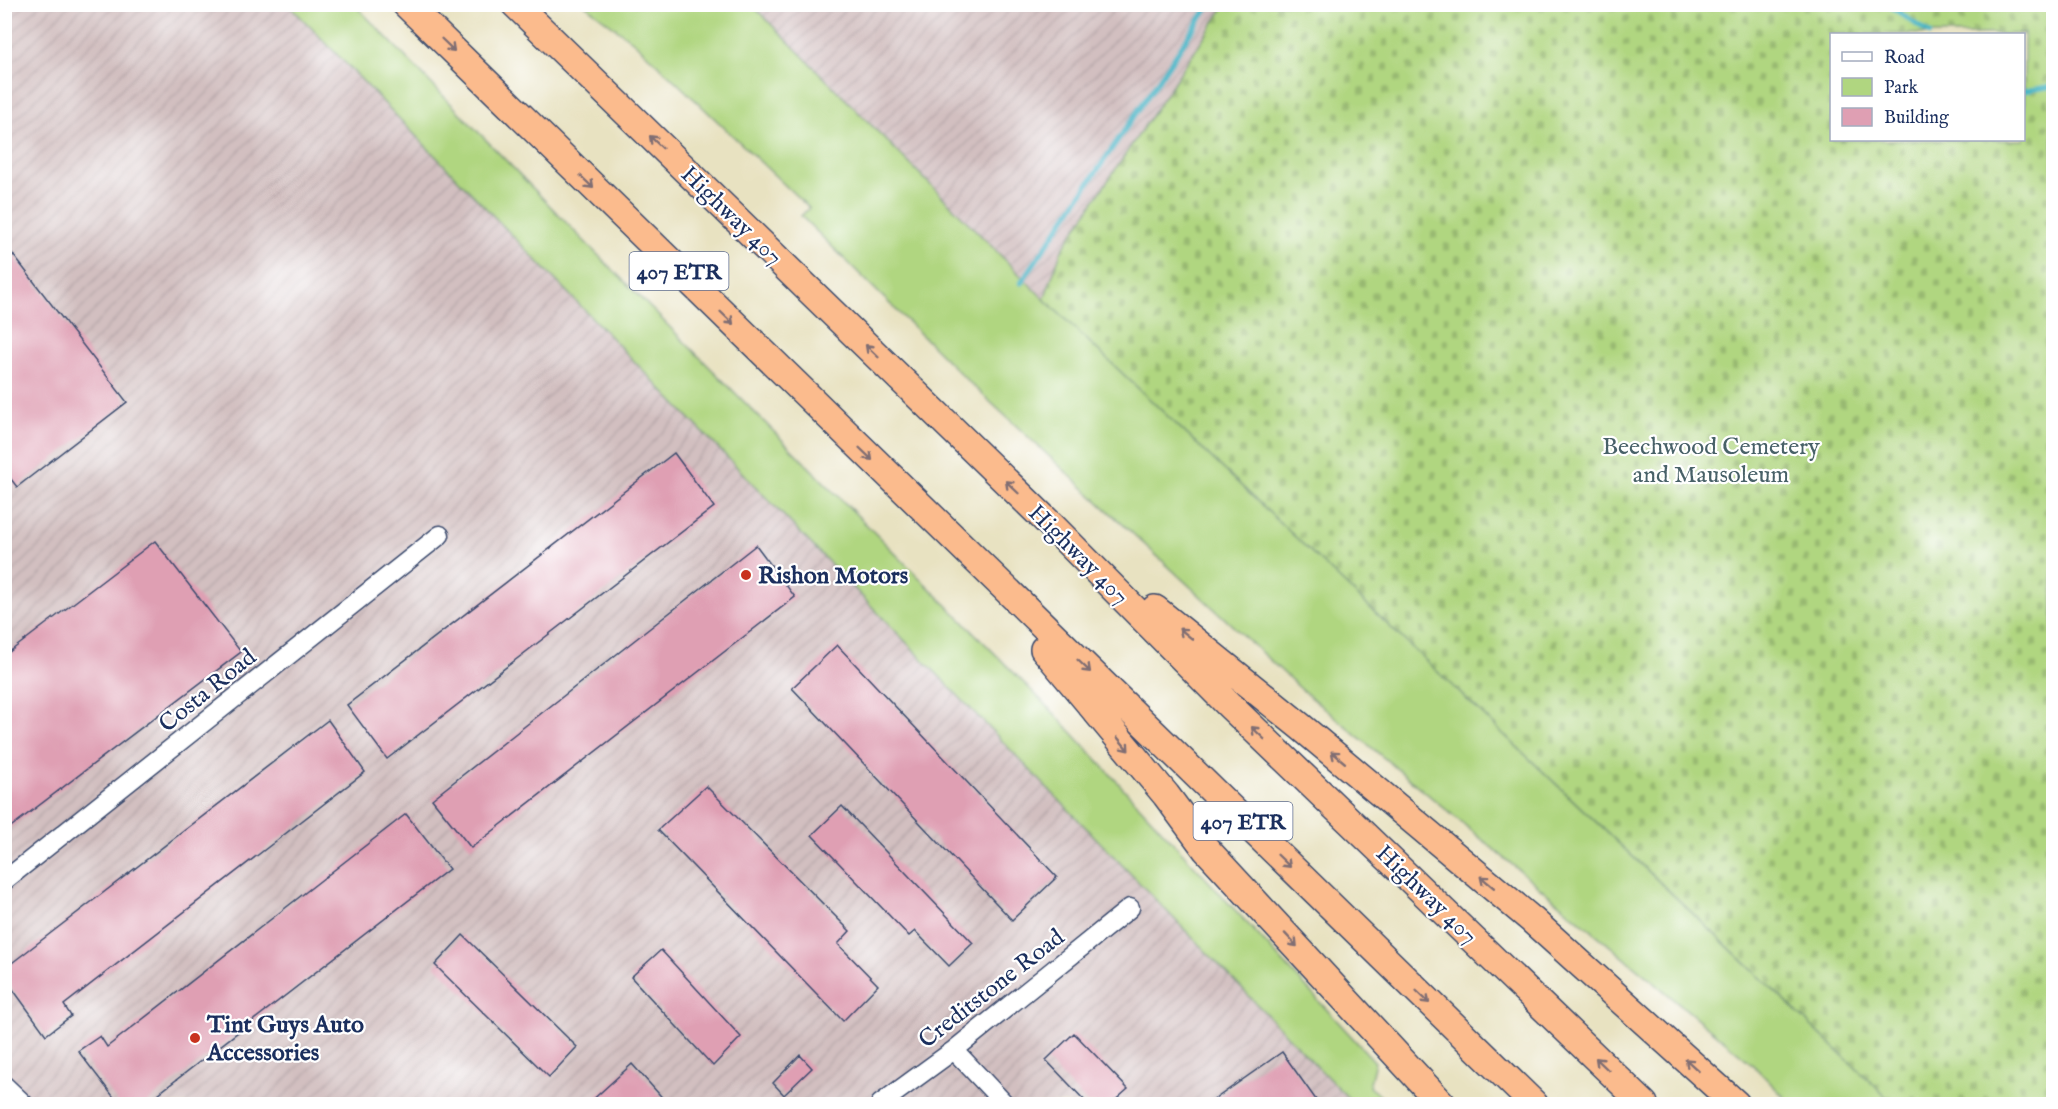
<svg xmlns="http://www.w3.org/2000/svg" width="2058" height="1109" viewBox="0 0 2058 1109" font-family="'IM FELL English',serif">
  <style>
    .industrial { fill: url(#industrial-furrows) }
    .green { fill: #b0d680; stroke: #66826f; stroke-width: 1.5 }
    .cemetery { fill: url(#cemetery-stones); stroke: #66826f; stroke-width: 1.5; fill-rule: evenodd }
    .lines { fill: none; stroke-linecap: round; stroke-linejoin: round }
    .stream { stroke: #4bb6c7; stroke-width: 5 }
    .building { fill: #df9fb3 }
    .minor-casing { stroke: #3a4a6d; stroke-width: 21 }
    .highway-casing { stroke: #3a4a6d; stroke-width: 30 }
    .minor { stroke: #fff; stroke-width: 18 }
    .highway { stroke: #fbbb8d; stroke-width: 27 }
    .oneway { stroke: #806e73 }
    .poi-dot { fill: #c8321e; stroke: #fff; stroke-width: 2 }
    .labels { text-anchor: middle; stroke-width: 4.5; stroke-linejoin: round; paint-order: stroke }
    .shield { fill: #fff; stroke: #5f6d8e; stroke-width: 1.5 }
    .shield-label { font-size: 22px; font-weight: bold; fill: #1b2f5e }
    .street-label { font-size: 24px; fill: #1b2f5e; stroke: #fff }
    .park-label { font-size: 24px; fill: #486168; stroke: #fff }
    .poi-label { font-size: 24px; font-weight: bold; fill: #1b2f5e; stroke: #fff; text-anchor: start }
  </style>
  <defs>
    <pattern id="industrial-furrows" width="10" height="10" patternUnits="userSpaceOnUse" patternTransform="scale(1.5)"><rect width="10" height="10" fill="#d2bfc0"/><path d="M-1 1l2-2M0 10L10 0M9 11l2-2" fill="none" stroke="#b4a4a7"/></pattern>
    <pattern id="cemetery-stones" width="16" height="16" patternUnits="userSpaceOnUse" patternTransform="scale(1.5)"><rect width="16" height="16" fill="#b0d680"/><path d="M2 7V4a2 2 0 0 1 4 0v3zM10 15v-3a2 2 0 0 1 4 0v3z" fill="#97b871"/></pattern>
  </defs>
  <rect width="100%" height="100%" fill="#fff"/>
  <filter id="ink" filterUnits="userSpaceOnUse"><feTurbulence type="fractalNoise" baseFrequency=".0167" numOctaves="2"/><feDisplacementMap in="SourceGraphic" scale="12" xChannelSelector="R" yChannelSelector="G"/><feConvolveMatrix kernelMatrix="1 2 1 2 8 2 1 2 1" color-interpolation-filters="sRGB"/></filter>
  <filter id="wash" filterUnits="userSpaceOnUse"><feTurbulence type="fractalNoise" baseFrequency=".008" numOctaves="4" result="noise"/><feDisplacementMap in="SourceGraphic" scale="24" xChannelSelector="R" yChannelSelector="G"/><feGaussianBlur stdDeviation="1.35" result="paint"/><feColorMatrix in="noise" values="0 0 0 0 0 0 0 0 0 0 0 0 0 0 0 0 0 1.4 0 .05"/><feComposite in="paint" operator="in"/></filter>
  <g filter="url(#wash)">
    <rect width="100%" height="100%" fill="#e8e2c1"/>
    <path class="industrial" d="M5,4l284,1 1066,1099h-1350z
      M752,5h474l-164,244 -18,50z"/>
    <path class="green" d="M293,5h62l234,241 464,466 322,350 -6,25 22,17h-36l-17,-16 -1047,-1081z
      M585,5h167l292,294 850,805h-110l2,-5 -34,-35 -451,-375 -329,-304 -171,-169 8,-8 -174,-165z"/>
    <path class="cemetery" d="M1226,4l827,1v1099h-159l-850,-805 18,-50zM1832,34h192v106h-192z"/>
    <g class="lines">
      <path class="stream" d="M1887,4l43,30
        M2024,91l30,-5
        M1021,283l189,-279"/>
    </g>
    <g id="blocks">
      <path class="building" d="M4,243l123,159 -110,85 -13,-17z
        M674,453l40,54 -327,252 -40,-54z
        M155,541l86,111 -237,180v-176z
        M756,545l39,52 -324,251 -39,-49z
        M837,645l220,232 -45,43 -220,-232z
        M328,720l37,52 -301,233 7,11 -25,19 -42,-58v-8z
        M706,786l144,145 -12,13 40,41 -35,36 -185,-191z
        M842,806l131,137 -24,23 -34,-35 -6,5 -97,-101z
        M406,814l43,55 -304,235h-26l-41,-53 22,-15 7,11z
        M463,935l114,112 -28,30 -114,-112z
        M661,950l80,87 -28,29 -82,-89z
        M1074,1033l54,56 -17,15h-23l-42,-44z
        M1282,1052l37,52h-111z
        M800,1055l12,13 -28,27 -11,-12z
        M632,1064l36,40h-80z"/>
    </g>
  </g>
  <g filter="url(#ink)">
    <use href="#blocks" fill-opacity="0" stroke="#3a4a6d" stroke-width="1.5"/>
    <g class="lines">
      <defs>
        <path id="minor" d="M4,881l436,-346
          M954,1050l51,54
          M4,1085l20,19
          M880,1104l74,-54 176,-142"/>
        <path id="highway" d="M406,4l1128,1100
          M515,4l539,524 175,177 415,399
          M1155,609l145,117 232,194 204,184
          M1044,649l122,146 40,54 236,255"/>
      </defs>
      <use href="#minor" class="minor-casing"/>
      <use href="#highway" class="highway-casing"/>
      <use href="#minor" class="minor"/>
      <use href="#highway" class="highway"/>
    </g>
    <defs><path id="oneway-shaft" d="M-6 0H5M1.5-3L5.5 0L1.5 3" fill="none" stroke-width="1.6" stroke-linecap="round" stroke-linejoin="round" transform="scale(1.5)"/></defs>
    <g class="oneway">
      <use href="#oneway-shaft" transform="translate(448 45) rotate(44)"/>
      <use href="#oneway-shaft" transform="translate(656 142) rotate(-136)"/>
      <use href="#oneway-shaft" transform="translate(587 182) rotate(44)"/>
      <use href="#oneway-shaft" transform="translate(727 318) rotate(44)"/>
      <use href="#oneway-shaft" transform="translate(872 351) rotate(-136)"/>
      <use href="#oneway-shaft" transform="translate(866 454) rotate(44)"/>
      <use href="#oneway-shaft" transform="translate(1012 487) rotate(-136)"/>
      <use href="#oneway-shaft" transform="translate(1186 634) rotate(-141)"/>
      <use href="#oneway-shaft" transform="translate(1084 666) rotate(44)"/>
      <use href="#oneway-shaft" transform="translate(1258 733) rotate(-136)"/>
      <use href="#oneway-shaft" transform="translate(1123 744) rotate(50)"/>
      <use href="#oneway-shaft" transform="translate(1338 757) rotate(-140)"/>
      <use href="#oneway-shaft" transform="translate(1284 861) rotate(44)"/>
      <use href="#oneway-shaft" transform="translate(1487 882) rotate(-140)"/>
      <use href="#oneway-shaft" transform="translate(1291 940) rotate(47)"/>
      <use href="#oneway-shaft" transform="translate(1423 997) rotate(44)"/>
      <use href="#oneway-shaft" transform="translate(1602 1064) rotate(-136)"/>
      <use href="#oneway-shaft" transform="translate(1692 1065) rotate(-138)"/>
    </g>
  </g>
  <g class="poi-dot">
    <circle cx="746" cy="575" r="6"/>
    <circle cx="195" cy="1038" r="6"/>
  </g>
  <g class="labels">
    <g class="shield">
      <rect x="629.5" y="252" width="99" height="38" rx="4.5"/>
      <rect x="1193.5" y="802" width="99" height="38" rx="4.5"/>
    </g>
    <g class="shield-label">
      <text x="679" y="279">407 ETR</text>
      <text x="1243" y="829">407 ETR</text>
    </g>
    <g class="street-label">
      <text transform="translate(732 215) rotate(44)" y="8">Highway 407</text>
      <text transform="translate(1079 554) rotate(45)" y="8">Highway 407</text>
      <text transform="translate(207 690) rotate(-39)" y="8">Costa Road</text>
      <text transform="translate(1427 894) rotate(44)" y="8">Highway 407</text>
      <text transform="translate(991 988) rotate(-38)" y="8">Creditstone Road</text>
    </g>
    <g class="park-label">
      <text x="1711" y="454">Beechwood Cemetery<tspan x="1711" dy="28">and Mausoleum</tspan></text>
    </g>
    <g class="poi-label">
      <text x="758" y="583">Rishon Motors</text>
      <text x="207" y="1032">Tint Guys Auto<tspan x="207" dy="28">Accessories</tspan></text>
    </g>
  </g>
  <rect width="2058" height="1109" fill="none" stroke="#fff" stroke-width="24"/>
  <rect x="1830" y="33" width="195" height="108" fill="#ffffff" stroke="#a4acbf" stroke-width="1.5"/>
  <rect x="1842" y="52" width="30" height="9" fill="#ffffff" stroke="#a4acbf" stroke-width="1.5"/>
  <text x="1884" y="63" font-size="18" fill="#1b2f5e">Road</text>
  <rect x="1842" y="78" width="30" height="18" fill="#b0d680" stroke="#a4acbf" stroke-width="1.5"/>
  <text x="1884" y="93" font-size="18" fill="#1b2f5e">Park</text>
  <rect x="1842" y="108" width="30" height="18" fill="#df9fb3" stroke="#a4acbf" stroke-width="1.5"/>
  <text x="1884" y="123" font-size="18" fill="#1b2f5e">Building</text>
</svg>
